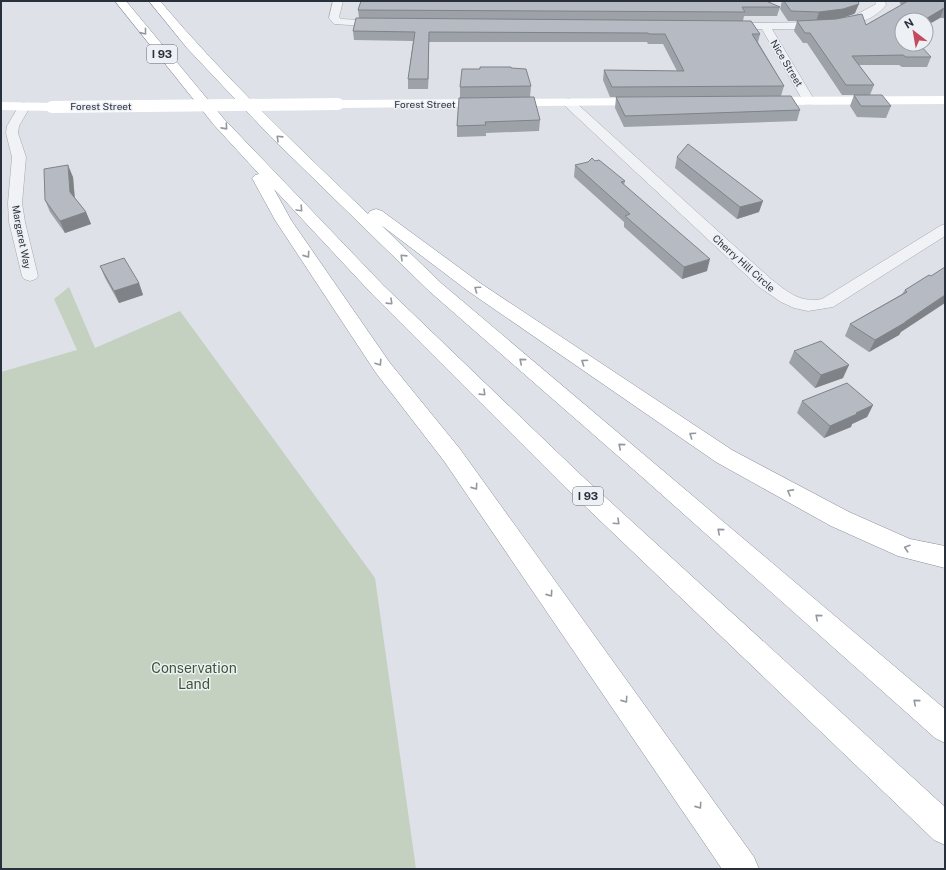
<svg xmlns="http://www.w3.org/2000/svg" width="946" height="870" viewBox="0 0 946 870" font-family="'Public Sans',sans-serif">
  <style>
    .green { fill: #c4d0c0 }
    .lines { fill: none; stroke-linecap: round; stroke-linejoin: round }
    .street-casing { stroke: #a4a8b0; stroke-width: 1 }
    .highway-casing { stroke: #868f9c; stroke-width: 1 }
    .street { fill: #f0f2f5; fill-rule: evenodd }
    .secondary { fill: #fff; fill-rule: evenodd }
    .highway { fill: #fff; fill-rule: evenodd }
    .secondary-bridge { stroke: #fff; stroke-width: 12 }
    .wall { fill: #9da1a8 }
    .shaded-wall { fill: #7f8388 }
    .building { fill: #b6bbc3; stroke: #7f8388 }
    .oneway { stroke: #94989e }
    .labels { text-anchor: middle; stroke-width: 3; stroke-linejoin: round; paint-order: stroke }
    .far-street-label { font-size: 10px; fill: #28303c; stroke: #edf0f4 }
    .shield { fill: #edf0f4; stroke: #636a73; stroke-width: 1 }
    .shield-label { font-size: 11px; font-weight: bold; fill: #28303c }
    .near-park-label { font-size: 14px; fill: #3d5736; stroke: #edf0f4 }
  </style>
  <rect width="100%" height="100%" fill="#dee1e7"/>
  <path class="green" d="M69,287l26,61 85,-37 195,267 41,291h-415v-497l76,-22 -23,-51z"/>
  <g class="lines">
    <defs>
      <path id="street" d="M333,1h10l-4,16 2,2 40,2 5,3 -5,3 -47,-3 -5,-6z
        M875,1h10l1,4c-22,29 -81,24 -114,24l43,72 -2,3h-8l-2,-3 -41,-72h-35l-5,-3 5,-3 109,-1 16,-5 24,-13z
        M569,99l4,1 198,179c17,13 28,24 51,20l118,-73 5,-2v12l-112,71 -25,4 -14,-3 -13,-6 -22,-15 -194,-181 -2,-3 2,-3z
        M24,103l4,1 2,3 -11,19 -1,7 8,24 -4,46 3,19 13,54 -2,3 -6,2 -6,-2 -2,-3 -13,-54 -1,-19 4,-46 -6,-24 1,-7 13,-22z"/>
      <path id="highway" d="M115,1h11l98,118 160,167 197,189 364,332v38l-11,-5 -369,-353 -193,-193 -98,-105 17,31 99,143 70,86 294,408 5,12h-37l-278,-408 -68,-88 -101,-153 -23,-42 3,-3 4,-1 -45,-49z
        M149,1h11c64,76 136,144 208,213l2,-3 6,-2 6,2 98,72 252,167 117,62 61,27 35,7v22l-47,-12 -67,-30 -115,-64 -248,-171 -87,-66 60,58 504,426v34l-10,-5 -293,-261 -213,-186 -159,-155 -83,-88z"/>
    </defs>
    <use href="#street" class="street-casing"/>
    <use href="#highway" class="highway-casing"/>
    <use href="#street" class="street"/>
    <path class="secondary" d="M945,96v8l-179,1 -5,-1 -2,-3 2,-3 5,-1z
      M645,98l5,1 2,3 -2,3 -312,3 -5,-1 -2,-3 2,-3 5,-1z
      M1,102l51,1 5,1 2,3 -2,3 -5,1 -51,-1z"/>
    <use href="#highway" class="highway"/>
    <path class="secondary-bridge" d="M52,107l286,-3"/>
  </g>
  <path class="wall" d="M361,1l419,6 -3,9h-33l-1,5 17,13 -2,8 26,44 -3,10 -171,1 -7,-17 1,-10 73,1 -14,-27h-15l-1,-2h-218l-1,47h-20v-10l5,-38 -59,-1 -1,-9 6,-13 -1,-8z
    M782,1h76l-3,12 -16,6 -7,1 34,5 35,-20 -2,-4h46v17h-5l-14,2 -24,24 29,13 -4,10h-25l-3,-2h-40l15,20 -4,10h-28l-35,-52h-4l-9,-12 3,-10h-9l-8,-12z
    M511,68l20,18 -1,11 -70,1v-11l20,-18z
    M854,95l37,11 -5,12 -29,-1 -7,-11z
    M616,97l184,13 -3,11 -173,6 -9,-19z
    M459,98l81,22 -1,11 -53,2v3l-29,1v-11z
    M677,157l82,55 -22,7 -62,-51z
    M595,161l30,20 -1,4 83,86 -25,8 -58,-52v-5l-50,-45 1,-12z
    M73,177l2,21 11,14 5,12 -26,9 -15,-21 -5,-12z
    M100,266l39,17 4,12 -24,8 -14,-25z
    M929,275l-30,60 -30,17 -24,-16 5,-12 52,-30 3,-4z
    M794,351l49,27 -28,10 -26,-25z
    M802,401l71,4 -6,12 -15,7 -1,3 -27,11 -27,-25z"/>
  <path class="shaded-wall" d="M859,4l-4,9 -1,1 -15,5 -23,3 3,-10z
    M944,8l-4,10 -14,8v-6h-2z
    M429,32v10l-1,47v-10z
    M68,165l5,12 2,27 -5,-12z
    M763,201l-4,11 -22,7 3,-12z
    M86,212l5,12 -26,9 -5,-12z
    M710,259l-3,12 -25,8 2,-12z
    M139,283l4,12 -24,8 -5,-12z
    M945,295v8l-44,29 -2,3 -30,17 6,-12 30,-18z
    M849,365l-6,13 -28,10 6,-13z
    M873,405l-6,12 -15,7 -1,3 -27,11 6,-12 26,-13z"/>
  <path class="building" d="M361,1h405l14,6h-38l3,5 -387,-2z
    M784,1h74l1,3 -16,5 -24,3 -28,-1z
    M908,1h37v7h-1l-20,12h-22v24h17l12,13h-25l-3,-2 -51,1 22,29h-28l-36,-52h-5l-8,-12 39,-2 26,-5 4,11z
    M356,18l395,3 9,13h-8l32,52 -172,1 -8,-17 80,1 -19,-37h-16l-1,-1 -219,-1 -1,47h-20l7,-47 -62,-1z
    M480,67h31v1l15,1 5,17 -71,1 2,-18h18z
    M854,95h28l9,11h-30z
    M791,96l9,14 -175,6 -9,-19z
    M534,97l6,23 -55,2 1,3 -29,1 2,-28z
    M688,144l75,57 -23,6 -63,-50z
    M592,158l3,3 4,-1 26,21 -4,1 89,77 -26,8 -59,-51 5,-2 -55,-49 13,-3z
    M68,165l2,27 16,20 -26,9 -15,-21 -1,-31z
    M124,258l15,25 -25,8 -14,-25z
    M945,267v28l-40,27h1l-31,18 -25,-16 57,-32 -2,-2 24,-15 2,1z
    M821,341l28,24 -28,10 -27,-24z
    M847,383l26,22 -17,8 1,1 -27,12 -28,-25z"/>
  <defs><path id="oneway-chevron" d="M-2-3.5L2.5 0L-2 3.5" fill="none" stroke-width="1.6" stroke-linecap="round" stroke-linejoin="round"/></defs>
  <g class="oneway">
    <use href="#oneway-chevron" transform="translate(144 32) rotate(51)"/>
    <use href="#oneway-chevron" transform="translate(225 127) rotate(48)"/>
    <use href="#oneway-chevron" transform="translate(279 138) rotate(-136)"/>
    <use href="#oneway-chevron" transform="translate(300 209) rotate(47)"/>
    <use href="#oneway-chevron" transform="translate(307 255) rotate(55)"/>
    <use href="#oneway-chevron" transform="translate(403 257) rotate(-136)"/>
    <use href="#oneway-chevron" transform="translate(477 289) rotate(-145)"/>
    <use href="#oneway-chevron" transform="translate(390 302) rotate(44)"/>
    <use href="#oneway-chevron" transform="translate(522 361) rotate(-140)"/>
    <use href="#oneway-chevron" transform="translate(584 362) rotate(-146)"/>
    <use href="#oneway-chevron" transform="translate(379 363) rotate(56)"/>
    <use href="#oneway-chevron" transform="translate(483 393) rotate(44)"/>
    <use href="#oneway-chevron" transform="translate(692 435) rotate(-146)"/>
    <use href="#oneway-chevron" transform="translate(621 446) rotate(-140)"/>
    <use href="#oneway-chevron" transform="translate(475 487) rotate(55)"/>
    <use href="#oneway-chevron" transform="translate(790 492) rotate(-151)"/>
    <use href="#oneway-chevron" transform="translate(617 522) rotate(43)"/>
    <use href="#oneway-chevron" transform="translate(720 531) rotate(-139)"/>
    <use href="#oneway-chevron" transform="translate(907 548) rotate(-162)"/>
    <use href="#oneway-chevron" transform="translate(550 594) rotate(55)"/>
    <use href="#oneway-chevron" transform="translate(818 617) rotate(-139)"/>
    <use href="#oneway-chevron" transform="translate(625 700) rotate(55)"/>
    <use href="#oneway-chevron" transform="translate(916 702) rotate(-139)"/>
    <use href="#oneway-chevron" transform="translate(699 806) rotate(55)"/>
  </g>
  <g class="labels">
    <g class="far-street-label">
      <text transform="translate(787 63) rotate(59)" y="4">Nice Street</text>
      <text x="425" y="108">Forest Street</text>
      <text x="101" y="110">Forest Street</text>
      <text transform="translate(22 237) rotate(79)" y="4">Margaret Way</text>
      <text transform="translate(744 263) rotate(42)" y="4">Cherry Hill Circle</text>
    </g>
    <g class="shield">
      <rect x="147" y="45" width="30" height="18" rx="3"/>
      <rect x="573" y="487" width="30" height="18" rx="3"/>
    </g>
    <g class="shield-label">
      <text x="162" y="58">I 93</text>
      <text x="588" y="500">I 93</text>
    </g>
    <g class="near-park-label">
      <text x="194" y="673">Conservation<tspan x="194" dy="16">Land</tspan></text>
    </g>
  </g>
  <rect width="946" height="870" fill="none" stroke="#28303c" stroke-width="4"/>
  <g transform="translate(914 32) rotate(329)"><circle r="19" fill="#edf0f4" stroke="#9ea3aa"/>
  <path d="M0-3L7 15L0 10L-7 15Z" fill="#c54a5d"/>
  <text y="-6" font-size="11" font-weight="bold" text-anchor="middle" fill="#28303c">N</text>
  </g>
</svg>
